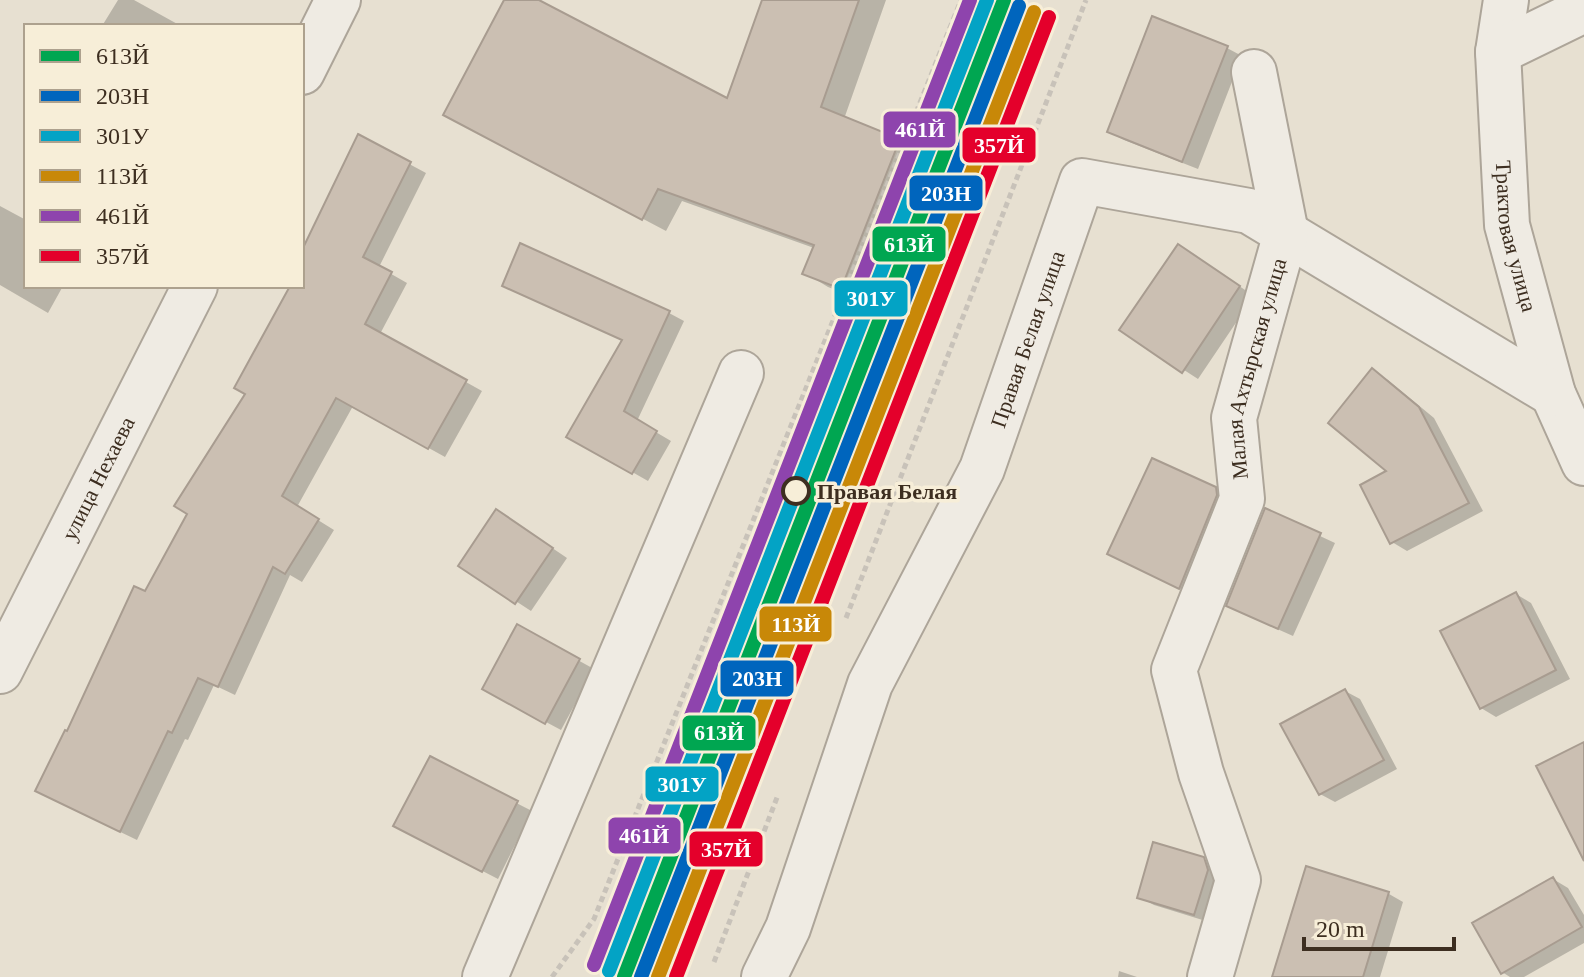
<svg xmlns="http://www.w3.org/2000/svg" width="1584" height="977" viewBox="0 0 1584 977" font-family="'Times New Roman',serif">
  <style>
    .shadow { fill: #0003 }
    .building { fill: #cbbfb2; stroke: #a89c90; stroke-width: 2 }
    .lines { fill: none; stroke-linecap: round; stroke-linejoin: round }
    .minor-casing { stroke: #ada599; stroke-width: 48 }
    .tertiary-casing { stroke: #ada599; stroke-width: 48 }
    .path { stroke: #c8c2b9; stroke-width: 5; stroke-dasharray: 6 4; stroke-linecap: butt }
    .minor { stroke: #efebe3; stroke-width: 44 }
    .tertiary { stroke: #efebe3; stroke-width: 44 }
    .rail-1-casing { stroke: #f7eed8; stroke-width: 20 }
    .rail-2-casing { stroke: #f7eed8; stroke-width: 20 }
    .rail-3-casing { stroke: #f7eed8; stroke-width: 20 }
    .rail-4-casing { stroke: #f7eed8; stroke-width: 20 }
    .rail-5-casing { stroke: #f7eed8; stroke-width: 20 }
    .rail-6-casing { stroke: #f7eed8; stroke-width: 20 }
    .rail-1 { stroke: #00a651; stroke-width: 14 }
    .rail-2 { stroke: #0065bd; stroke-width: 14 }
    .rail-3 { stroke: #03a3c5; stroke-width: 14 }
    .rail-4 { stroke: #c88808; stroke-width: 14 }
    .rail-5 { stroke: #8e44ad; stroke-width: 14 }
    .rail-6 { stroke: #e4002b; stroke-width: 14 }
    .stop-dot { fill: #f7eed8; stroke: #3d2e20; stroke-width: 4 }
    .labels { text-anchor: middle; stroke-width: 7; stroke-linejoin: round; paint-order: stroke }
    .street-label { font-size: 22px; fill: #3d2e20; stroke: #f7eed8 }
    .stop-label { font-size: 22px; font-weight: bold; fill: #3d2e20; stroke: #f7eed8; text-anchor: start }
    .line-badge { stroke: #f7eed8; stroke-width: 3 }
    .badge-label { font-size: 22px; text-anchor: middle; font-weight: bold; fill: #fff }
  </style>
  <rect width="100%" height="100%" fill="#e7e0d1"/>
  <path class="shadow" d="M118,0h16l47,26h-79z
    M506,0h29l193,101 36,-101h122l-42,119 55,22 23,13 -58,147 -36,-14 -23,-14 9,-25 -132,-47 -16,30 -197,-104z
    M1227,48l15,8 -44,113 -74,-29 -15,-8z
    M359,137l67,36 -47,94 28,16 -27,51 102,57 -37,66 -92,-51 -56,101 37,23 -32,52 -12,-7 -55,120 -21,-10 -26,55 -3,-1 -48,101 -83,-40 14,-66 122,-220 57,-120 45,-108h10v-33z
    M0,206l26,14v66h37l-15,27 -48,-28z
    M1193,255l61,41 -56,83 -76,-49z
    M669,313l15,8 -47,100 34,20 -23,40 -79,-45 55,-95z
    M1373,371l15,9 46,38 49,93 -76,40 -15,-9 -2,-70z
    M1215,489l15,9 -35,98 -71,-34z
    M1266,511l69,32 -42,93 -49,-22z
    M511,520l56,38 -36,53 -71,-46z
    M1516,594l15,9 39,76 -74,38 -15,-9z
    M518,627l76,42 -33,61 -62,-33z
    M1345,691l15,8 37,70 -62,33 -15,-8z
    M430,759l102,52 -34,68 -87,-45z
    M1203,859l15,9 -9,54 -55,-17 -15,-8z
    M1308,869l81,25 14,8 -23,75h-106z
    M1553,879l15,9 16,27v28l-60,34h-14l-8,-5z
    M1119,971l18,6h-19z"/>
  <path class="building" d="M504,0h35l188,98 35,-98h97l-38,107 79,32 -59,150 -39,-15 12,-29 -156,-56 -16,31 -199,-105z
    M1152,16l76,30 -46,116 -75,-30z
    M358,134l53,28 -48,95 29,15 -27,52 102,56 -39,69 -92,-51 -54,98 37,23 -34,55 -12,-7 -55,120 -20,-9 -26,55 -4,-2 -48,101 -85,-41 30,-61 2,1 67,-145 11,5 42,-77 -13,-8 71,-112 -11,-6 56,-102h12v-36z
    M520,243l150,68 -46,100 33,20 -25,43 -66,-37 56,-97 -120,-54z
    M1178,244l62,42 -58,87 -63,-43z
    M1372,368l47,39 50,96 -79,41 -30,-59 26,-14 -58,-48z
    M1152,458l64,29 1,8 -38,94 -72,-35z
    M1265,508l56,25 -43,96 -52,-23z
    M496,509l57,39 -38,56 -57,-38z
    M1516,592l40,78 -76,39 -40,-78z
    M517,624l63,35 -35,65 -63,-35z
    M1345,689l39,71 -65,35 -39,-71z
    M1584,742v119l-48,-95z
    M430,756l88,45 -36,71 -89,-46z
    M1153,842l51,15 4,13 -14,45 -57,-17z
    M1306,866l83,26 -26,85h-91z
    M1553,877l29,50 -81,47 -29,-51z"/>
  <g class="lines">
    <defs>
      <g id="minor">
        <path id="s1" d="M1506,0l-8,52 9,173 46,169 31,69"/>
        <path d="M1498,52l86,-42"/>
        <path d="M485,977l256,-604"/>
        <path id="s2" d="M764,977l24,-49 82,-244 112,-215 100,-288 167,30 304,183"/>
        <path id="s3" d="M1210,977l28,-97 -37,-107 -27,-103 68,-171 -8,-81 52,-185 -32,-161"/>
      </g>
      <g id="tertiary">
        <path d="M302,72l36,-72"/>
        <path id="s4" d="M0,671l195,-385"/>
      </g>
    </defs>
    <use href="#minor" class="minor-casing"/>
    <use href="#tertiary" class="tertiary-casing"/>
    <path class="path" d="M846,618l240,-618
      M714,962l64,-167
      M552,977l42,-58 367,-919"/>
    <use href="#minor" class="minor"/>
    <use href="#tertiary" class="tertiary"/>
    <defs>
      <path id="rail-1" d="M624,977l380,-977"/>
      <path id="rail-2" d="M641,977l378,-971"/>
      <path id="rail-3" d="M609,971l378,-971"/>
      <path id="rail-4" d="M658,977l376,-965"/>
      <path id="rail-5" d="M594,965l376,-965"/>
      <path id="rail-6" d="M676,977l373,-960"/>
    </defs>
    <use href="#rail-1" class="rail-1-casing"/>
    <use href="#rail-2" class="rail-2-casing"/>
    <use href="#rail-3" class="rail-3-casing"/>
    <use href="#rail-4" class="rail-4-casing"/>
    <use href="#rail-5" class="rail-5-casing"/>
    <use href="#rail-6" class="rail-6-casing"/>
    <use href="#rail-1" class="rail-1"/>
    <use href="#rail-2" class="rail-2"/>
    <use href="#rail-3" class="rail-3"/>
    <use href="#rail-4" class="rail-4"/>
    <use href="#rail-5" class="rail-5"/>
    <use href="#rail-6" class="rail-6"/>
  </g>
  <circle class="stop-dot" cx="796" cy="491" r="13"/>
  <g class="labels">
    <g class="street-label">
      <text dy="8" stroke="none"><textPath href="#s1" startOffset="238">Трактовая улица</textPath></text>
      <text dy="8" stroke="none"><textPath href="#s2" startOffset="692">Правая Белая улица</textPath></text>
      <text dy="8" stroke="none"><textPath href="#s3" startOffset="638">Малая Ахтырская улица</textPath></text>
      <text dy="8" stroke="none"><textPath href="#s4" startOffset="216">улица Нехаева</textPath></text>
    </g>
    <g class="stop-label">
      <text x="817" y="499">Правая Белая</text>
    </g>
  </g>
  <g class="line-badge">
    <rect x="882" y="110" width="75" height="39" rx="8" fill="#8e44ad"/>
    <rect x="961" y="126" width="76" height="38" rx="8" fill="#e4002b"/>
    <rect x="908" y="174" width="76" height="38" rx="8" fill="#0065bd"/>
    <rect x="871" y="225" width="76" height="38" rx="8" fill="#00a651"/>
    <rect x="833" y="279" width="76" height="39" rx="8" fill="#03a3c5"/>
    <rect x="758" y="605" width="75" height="38" rx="8" fill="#c88808"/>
    <rect x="719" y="659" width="76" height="39" rx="8" fill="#0065bd"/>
    <rect x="681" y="714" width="76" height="38" rx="8" fill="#00a651"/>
    <rect x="644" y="765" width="76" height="38" rx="8" fill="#03a3c5"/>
    <rect x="607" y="816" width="75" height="39" rx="8" fill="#8e44ad"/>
    <rect x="688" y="830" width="76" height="38" rx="8" fill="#e4002b"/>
  </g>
  <g class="badge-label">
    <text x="920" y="137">461Й</text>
    <text x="999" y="153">357Й</text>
    <text x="946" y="201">203Н</text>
    <text x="909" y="252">613Й</text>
    <text x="871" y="306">301У</text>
    <text x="796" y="632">113Й</text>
    <text x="757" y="686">203Н</text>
    <text x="719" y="740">613Й</text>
    <text x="682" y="792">301У</text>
    <text x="644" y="843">461Й</text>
    <text x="726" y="857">357Й</text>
  </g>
  <rect x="24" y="24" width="280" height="264" fill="#f7eed8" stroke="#ada18e" stroke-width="2"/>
  <rect x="40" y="50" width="40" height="12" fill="#00a651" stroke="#ada18e" stroke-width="2"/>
  <text x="96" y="64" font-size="24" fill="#3d2e20">613Й</text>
  <rect x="40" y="90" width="40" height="12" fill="#0065bd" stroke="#ada18e" stroke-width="2"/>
  <text x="96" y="104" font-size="24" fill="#3d2e20">203Н</text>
  <rect x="40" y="130" width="40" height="12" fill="#03a3c5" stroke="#ada18e" stroke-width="2"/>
  <text x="96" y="144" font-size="24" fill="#3d2e20">301У</text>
  <rect x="40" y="170" width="40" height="12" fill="#c88808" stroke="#ada18e" stroke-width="2"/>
  <text x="96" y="184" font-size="24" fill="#3d2e20">113Й</text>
  <rect x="40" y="210" width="40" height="12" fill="#8e44ad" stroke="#ada18e" stroke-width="2"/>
  <text x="96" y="224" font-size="24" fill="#3d2e20">461Й</text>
  <rect x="40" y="250" width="40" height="12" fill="#e4002b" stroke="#ada18e" stroke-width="2"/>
  <text x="96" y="264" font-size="24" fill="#3d2e20">357Й</text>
  <path d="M1304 937v12h150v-12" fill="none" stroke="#3d2e20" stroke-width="4"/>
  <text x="1316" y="937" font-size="24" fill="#3d2e20" stroke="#f7eed8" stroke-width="6" paint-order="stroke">20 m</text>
</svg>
